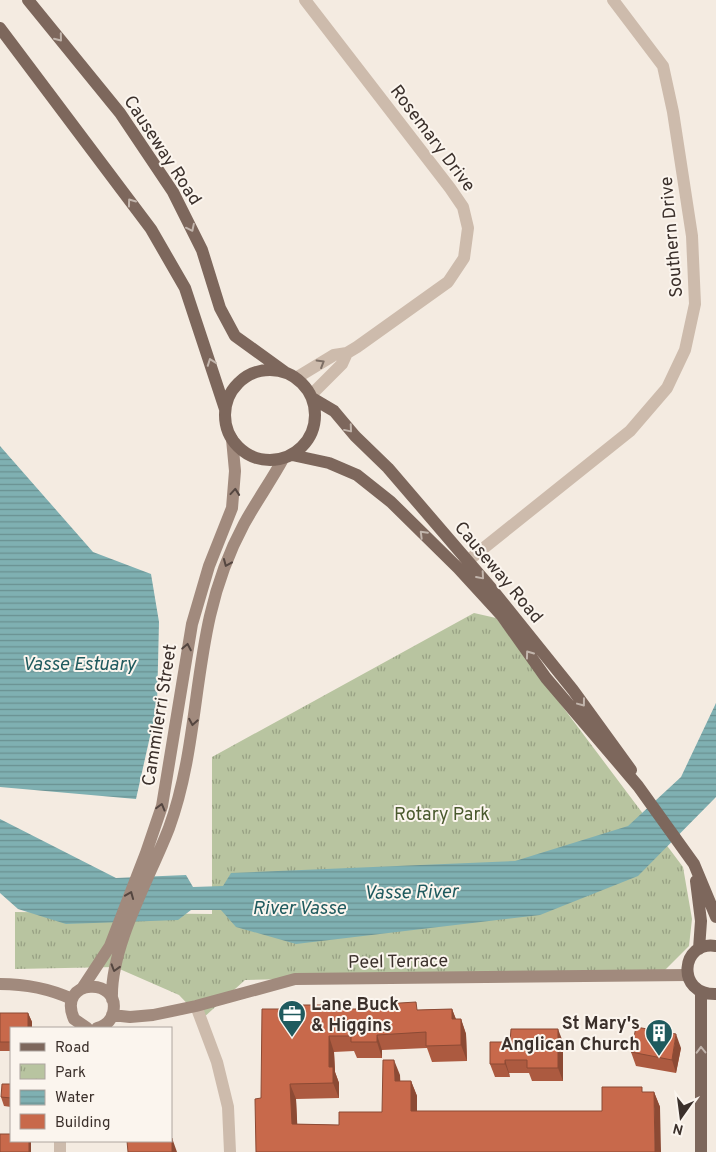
<svg xmlns="http://www.w3.org/2000/svg" width="716" height="1152" viewBox="0 0 716 1152" font-family="Overpass,sans-serif">
  <style>
    .park { fill: url(#park-tufts) }
    .water { fill: url(#water-rules) }
    .lines { fill: none; stroke-linecap: round; stroke-linejoin: round }
    .street { stroke: #cdbbac; stroke-width: 12 }
    .secondary { stroke: #a18a7d; stroke-width: 12 }
    .primary { stroke: #7d675c; stroke-width: 12 }
    .wall { fill: #ac5a40 }
    .shaded-wall { fill: #8c4a34 }
    .building { fill: #c8694b; stroke: #8c4a34 }
    .oneway { stroke: #c2b5ac }
    .oneway2 { stroke: #7d6f65 }
    .oneway3 { stroke: #544640 }
    .labels { text-anchor: middle; stroke-width: 4; stroke-linejoin: round; paint-order: stroke }
    .street-label { font-size: 18px; fill: #3b302b; stroke: #fbf5ee }
    .park-label { font-size: 18px; fill: #4a5a2e; stroke: #fbf5ee }
    .poi-label { font-size: 18px; font-weight: bold; fill: #3b302b; stroke: #fbf5ee; text-anchor: start }
    .water-label { font-size: 19px; font-style: italic; fill: #1f5a5e; stroke: #fbf5ee }
  </style>
  <defs>
    <pattern id="park-tufts" width="24" height="20" patternUnits="userSpaceOnUse" patternTransform="scale(1.25)"><rect width="24" height="20" fill="#b8c4a0"/><path d="M3 7l-1-3M5 7V3M7 7l1-3M15 17l-1-3M17 17v-4M19 17l1-3" fill="none" stroke="#97a083"/></pattern>
    <pattern id="water-rules" width="6" height="5" patternUnits="userSpaceOnUse" patternTransform="scale(1.25)"><rect width="6" height="5" fill="#7fb0b2"/><path d="M0 2.5h6" fill="none" stroke="#699091"/></pattern>
  </defs>
  <rect width="100%" height="100%" fill="#f4ebe1"/>
  <path class="park" d="M474,613l22,5 187,249 9,52 -3,27 -24,24 -420,10 -43,39 -23,-24 -64,-28 -100,2v-57l197,2v-157z"/>
  <path class="water" d="M0,446l93,106 58,22 8,48 -2,83 -21,94 -136,-12z
    M716,703v94l-78,79 -98,39 -244,29 -60,-17 -15,-17h-30l-13,10 -112,4 -48,-15 -18,-16v-74l116,59 70,-3 7,12 30,-1 8,-13 284,-12 113,-35 53,-49z"/>
  <g class="lines">
    <path class="street" d="M296,378l38,-23 13,-2 10,-6 91,-65 16,-24 4,-30 -5,-21 -13,-19 -145,-188
      M311,395l31,-31 5,-11
      M460,567l170,-136 37,-43 18,-38 10,-46 -3,-68 -19,-124 -10,-46 -50,-66
      M196,1006l21,56 11,45 2,45
      M60,1141v11"/>
    <path class="secondary" d="M0,984c26,0 48,4 72,15
      M83,987l27,-41 36,-93 16,-47 30,-182 17,-58 23,-58 3,-37 -3,-32
      M112,999c-2,-52 38,-122 57,-171 25,-68 25,-142 41,-212 7,-31 19,-64 34,-92 12,-22 27,-43 39,-65
      M112,1015l18,2 23,-2 43,-9 99,-27 393,-4
      M87,1028l-13,-9c-18,-41 48,-43 39,-6 -2,8 -8,13 -16,15"/>
    <path class="primary" d="M28,0l92,113 53,79 29,58 18,58 15,28 50,36
      M0,28l151,201 34,59 40,121
      M225 415a45 45 0 1 1 90 0a45 45 0 1 1-90 0Z
      M312,398l22,13 21,25 33,32 103,120 82,102 58,80
      M292,455l37,8 28,12 34,27 67,66 44,48 44,62 92,108 56,78 22,53
      M696,881l5,40 -2,28
      M716,946c-35,-6 -41,49 0,48
      M701,992v160"/>
  </g>
  <path class="wall" d="M338,1009l81,1 33,-1 4,10h5l5,15 1,27 -35,1 -5,-14 -45,2v8h-25l-3,-7 -20,1 1,20 4,11v15l-43,1 1,25 42,1 43,-13 18,-37v6h11l6,15v15h185l42,-19h10l6,15 -404,45 5,-54z
    M0,1013h28l4,9 -21,6v23h-11z
    M563,1042v39h-31l-3,-8h-20l1,4h-15l-5,-13z
    M681,1048l-5,25 -40,-7 -5,-14z
    M11,1084v23l-7,-1 -3,-9z"/>
  <path class="shaded-wall" d="M452,1009l6,16 -6,-6z
    M28,1013l4,9v6h-4z
    M461,1019l5,15 1,27 -6,-16z
    M558,1029l5,13v39l-5,-13z
    M676,1034l5,14 -5,25 -4,-13z
    M377,1035l5,15v8l-5,-16z
    M329,1036l5,16 1,20 4,11v15l-6,-15 -4,-16z
    M394,1060l6,15 1,21 -6,-15z
    M505,1060l4,13 1,4 -5,-13z
    M411,1081l6,15v31l-6,-16z
    M290,1084l6,15 2,40 -6,-15z
    M654,1092l6,15 1,45h-6z
    M172,1138l5,14h-5z
    M29,1141h2v11h-2z"/>
  <path class="building" d="M416,1002l1,8 35,-1v10h9v26l-35,1v-14l-49,3v7h-26v-6h-22v31h4v16l-43,1 2,40 47,1v-13h43l1,-52h11l1,21h16v30h191v-24h40v5h12l1,60h-399l-1,-53 6,-1 1,-89h41v-4h34v4h48l-1,-5z
    M0,1013h28v15h-17v14h-11z
    M636,1027l40,7 -4,26 -41,-8z
    M511,1029h47v39h-31v-8h-22v4h-15v-22h20z
    M2,1084h9v14l-10,-1z
    M0,1134h11v7h18v11h-29z
    M171,1138h1v14h-44l-1,-11h44z"/>
  <defs><path id="oneway-chevron" d="M-2-3.5L2.5 0L-2 3.5" fill="none" stroke-width="1.6" stroke-linecap="round" stroke-linejoin="round" transform="scale(1.25)"/></defs>
  <g class="oneway">
    <use href="#oneway-chevron" transform="translate(59 38) rotate(51)"/>
    <use href="#oneway-chevron" transform="translate(131 202) rotate(-126)"/>
    <use href="#oneway-chevron" transform="translate(191 228) rotate(64)"/>
    <use href="#oneway-chevron" transform="translate(211 362) rotate(-110)"/>
    <use href="#oneway-chevron" transform="translate(349 429) rotate(50)"/>
    <use href="#oneway-chevron" transform="translate(423 534) rotate(-135)"/>
    <use href="#oneway-chevron" transform="translate(481 576) rotate(49)"/>
    <use href="#oneway-chevron" transform="translate(529 654) rotate(-126)"/>
    <use href="#oneway-chevron" transform="translate(582 703) rotate(53)"/>
    <use href="#oneway-chevron" transform="translate(701 1050) rotate(-91)"/>
  </g>
  <use class="oneway2" href="#oneway-chevron" transform="translate(321 363) rotate(-31)"/>
  <g class="oneway3">
    <use href="#oneway-chevron" transform="translate(235 492) rotate(-85)"/>
    <use href="#oneway-chevron" transform="translate(227 563) rotate(113)"/>
    <use href="#oneway-chevron" transform="translate(187 647) rotate(-79)"/>
    <use href="#oneway-chevron" transform="translate(193 722) rotate(100)"/>
    <use href="#oneway-chevron" transform="translate(161 807) rotate(-75)"/>
    <use href="#oneway-chevron" transform="translate(130 895) rotate(-68)"/>
    <use href="#oneway-chevron" transform="translate(115 968) rotate(107)"/>
  </g>
  <defs>
    <symbol id="office-pin" viewBox="-11 -11 22 30"><path d="M0 17L-7.5 6A9.5 9.5 0 1 1 7.5 6Z" fill="#1f5a5e" stroke="#fbf5ee"/><path d="M-6-3h4V-5.5h4V-3h4V5H-6ZM-1-4.5V-3h2v-1.5ZM-6 0V1H6V0Z" fill="#fff"/></symbol>
    <symbol id="building-pin" viewBox="-11 -11 22 30"><path d="M0 17L-7.5 6A9.5 9.5 0 1 1 7.5 6Z" fill="#1f5a5e" stroke="#fbf5ee"/><path d="M-4-6H4V6H1V3H-1V6H-4ZM-2.5-4.3h1.7v1.8h-1.7ZM.8-4.3h1.7v1.8H.8ZM-2.5-1h1.7V.8h-1.7ZM.8-1h1.7V.8H.8Z" fill="#fff"/></symbol>
  </defs>
  <g fill-rule="evenodd">
    <use href="#office-pin" x="276" y="998" width="32" height="43"/>
    <use href="#building-pin" x="643" y="1017" width="32" height="43"/>
  </g>
  <g class="labels">
    <g class="street-label">
      <text transform="translate(433 138) rotate(53)" y="6">Rosemary Drive</text>
      <text transform="translate(163 150) rotate(57)" y="6">Causeway Road</text>
      <text transform="translate(671 237) rotate(-95)" y="6">Southern Drive</text>
      <text transform="translate(499 572) rotate(50)" y="6">Causeway Road</text>
      <text transform="translate(159 715) rotate(-81)" y="6">Cammilerri Street</text>
      <text transform="translate(398 961) rotate(-1)" y="6">Peel Terrace</text>
    </g>
    <g class="park-label">
      <text x="442" y="820">Rotary Park</text>
    </g>
    <g class="poi-label">
      <text x="311" y="1010">Lane Buck<tspan x="311" dy="21">&amp; Higgins</tspan></text>
      <text x="640" y="1029" text-anchor="end">St Mary's<tspan x="640" dy="21">Anglican Church</tspan></text>
    </g>
    <g class="water-label">
      <text x="79" y="670">Vasse Estuary</text>
      <text transform="translate(411 891) rotate(-1)" y="7">Vasse River</text>
      <text x="299" y="914">River Vasse</text>
    </g>
  </g>
  <rect x="10" y="1027" width="162" height="115" fill="#fbf5ee" stroke="#aea6a0"/>
  <rect x="20" y="1043" width="25" height="8" fill="#7d675c" stroke="#aea6a0"/>
  <text x="55" y="1052" font-size="15" fill="#3b302b">Road</text>
  <rect x="20" y="1064" width="25" height="15" fill="url(#park-tufts)" stroke="#aea6a0"/>
  <text x="55" y="1077" font-size="15" fill="#3b302b">Park</text>
  <rect x="20" y="1090" width="25" height="15" fill="url(#water-rules)" stroke="#aea6a0"/>
  <text x="55" y="1102" font-size="15" fill="#3b302b">Water</text>
  <rect x="20" y="1114" width="25" height="15" fill="#c8694b" stroke="#aea6a0"/>
  <text x="55" y="1127" font-size="15" fill="#3b302b">Building</text>
  <g transform="translate(681 1117) rotate(194)" stroke="#fbf5ee" stroke-width="4" paint-order="stroke">
  <path d="M0-4L9 19L0 12L-9 19Z" fill="#3b302b"/>
  <text y="-8" font-size="14" font-weight="bold" text-anchor="middle" fill="#3b302b">N</text>
  </g>
</svg>
